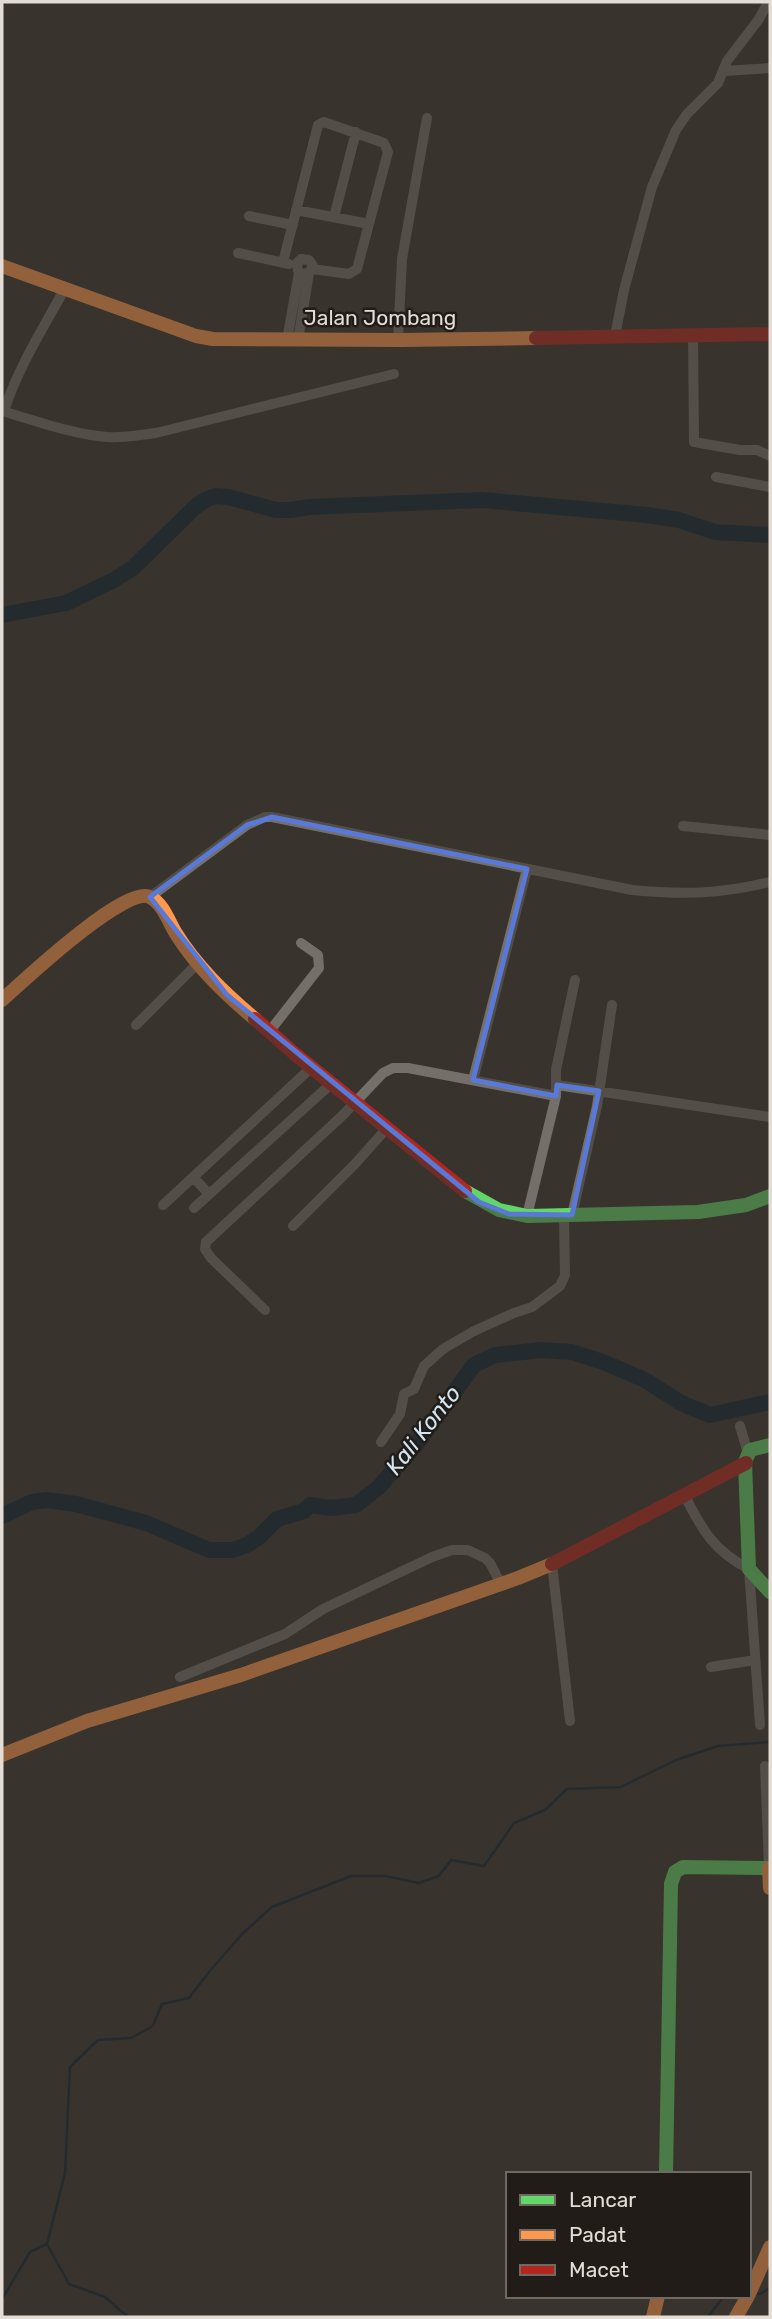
<svg xmlns="http://www.w3.org/2000/svg" width="772" height="2319" viewBox="0 0 772 2319" font-family="Rubik,sans-serif">
  <style>
    .lines { fill: none; stroke-linecap: round; stroke-linejoin: round }
    .stream { stroke: #0c2330; stroke-width: 2.5 }
    .river { stroke: #0c2330; stroke-width: 16 }
    .street { stroke: #746f69; stroke-width: 10 }
    .fast { stroke: #63d668; stroke-width: 14 }
    .slow { stroke: #ff974d; stroke-width: 14 }
    .jam { stroke: #b3261e; stroke-width: 14 }
    .marked { fill: none; stroke: #5879d7; stroke-width: 5; stroke-linejoin: round }
    .labels { text-anchor: middle; stroke-width: 5; stroke-linejoin: round; paint-order: stroke }
    .street-label { font-size: 21px; fill: #e3ddd5; stroke: #211c17 }
    .water-label { font-size: 23px; font-style: italic; fill: #d2e5f2; stroke: #211c17 }
  </style>
  <rect width="100%" height="100%" fill="#39332d"/>
  <g class="lines">
    <path class="stream" d="M47,2244l18,-71 5,-106 28,-27 33,-2 22,-12 9,-22 27,-6 20,-26 33,-38 30,-27 79,-31h34l34,7 20,-7 12,-16 33,6 30,-43 31,-13 22,-21 54,-2 55,-27 42,-14 52,-4
      M47,2244l22,40 36,13 23,20
      M754,2294h6l10,-6
      M2,2299l28,-47 17,-8
      M708,2317l16,-21"/>
    <path class="river" d="M2,615l64,-12 46,-22 21,-13 62,-61 12,-8 9,-3 12,1 48,13h14l20,-3 172,-7 165,15 32,5 36,12 55,3
      M2,1516l30,-14 15,-2 29,4 70,19 63,27h24l14,-5 12,-8 18,-18 27,-8 6,-6 21,3 25,-3 23,-18 38,-44 57,-78 21,-10 46,-5 31,2 31,10 42,18 36,23 29,12 60,-13"/>
    <path class="street" d="M724,71l46,-3
      M296,210l73,14
      M249,216l44,9
      M334,217l22,-85
      M238,253l51,11
      M283,262l35,-137 6,-3 60,21 4,9 -31,117 -8,5 -37,-5
      M693,334l1,108 46,8h17l13,6
      M615,336l9,-46 28,-103 24,-57 11,-16 31,-31 9,-22 32,-42 9,-17
      M287,340l12,-67
      M298,340l11,-67 4,-7 -4,-6 -8,-1 -4,4 1,8 3,3 8,-1
      M398,340l4,-81 25,-141
      M2,411c31,9 73,24 105,26 17,1 33,-2 49,-4l238,-59
      M4,411c14,-43 38,-81 60,-121
      M716,477l54,10
      M683,826l87,9
      M150,897l97,-72 18,-8h7l360,73c51,5 88,4 138,-8
      M136,1025l61,-61
      M269,1032l50,-64 -1,-13 -17,-12
      M473,1080l54,-211
      M557,1085l213,32
      M193,1177l16,17
      M163,1205l149,-138
      M194,1208l138,-125
      M572,1215l25,-109 15,-101
      M527,1216l29,-120v-26l19,-90
      M293,1226l62,-62 32,-36
      M265,1310l-54,-52 -6,-9 1,-7 137,-127 40,-42 10,-5h15l148,28
      M740,1426l8,27
      M381,1442l19,-28 4,-20 10,-5 10,-23 19,-17 31,-18 40,-18 18,-6 28,-21 5,-11 -1,-59
      M685,1496c17,34 29,55 64,73l11,156
      M552,1564l18,157
      M711,1667l44,-7
      M180,1677l105,-43 38,-25 109,-52 20,-7h16l17,8 5,5 11,21
      M765,1766l4,102"/>
    <path class="fast" d="M465,1191l34,19 28,6 171,-4 48,-7 24,-9
      M770,1445l-20,5 -5,12 4,107 21,23
      M666,2174l5,-290 4,-12 8,-5 87,1"/>
    <path class="slow" d="M2,266l194,70 17,3 188,1 135,-2
      M2,1000c20,-18 123,-115 148,-103 13,7 18,23 25,35 21,34 49,61 80,87
      M2,1755l85,-34 154,-46 277,-97 34,-14
      M769,1868l1,20
      M749,2294l21,-47
      M653,2317l5,-21
      M736,2317l12,-21"/>
    <path class="jam" d="M536,338l234,-4
      M255,1019l41,36 169,136
      M552,1564l194,-101"/>
  </g>
  <path d="M0 0H772V2319H0ZM272,817l255,52 -54,211 83,16 1,-11 42,6 -27,124 -63,-1 -30,-12 -252,-207 -77,-98 97,-72z" fill="#39332d" fill-opacity=".55" fill-rule="evenodd"/>
  <path class="marked" d="M272,817l255,52 -54,211 83,16 1,-11 42,6 -27,124 -63,-1 -30,-12 -252,-207 -77,-98 97,-72z"/>
  <g class="labels">
    <g class="street-label">
      <text x="380" y="325">Jalan Jombang</text>
    </g>
    <g class="water-label">
      <text transform="translate(423 1430) rotate(-52)" y="8">Kali Konto</text>
    </g>
  </g>
  <rect width="772" height="2319" fill="none" stroke="#e3ddd5" stroke-width="7"/>
  <rect x="506" y="2172" width="245" height="126" fill="#211c17" stroke="#6f6963" stroke-width="2"/>
  <rect x="520" y="2195" width="35" height="10" fill="#63d668" stroke="#6f6963" stroke-width="2"/>
  <text x="569" y="2207" font-size="21" fill="#e3ddd5">Lancar</text>
  <rect x="520" y="2230" width="35" height="10" fill="#ff974d" stroke="#6f6963" stroke-width="2"/>
  <text x="569" y="2242" font-size="21" fill="#e3ddd5">Padat</text>
  <rect x="520" y="2265" width="35" height="10" fill="#b3261e" stroke="#6f6963" stroke-width="2"/>
  <text x="569" y="2277" font-size="21" fill="#e3ddd5">Macet</text>
</svg>
